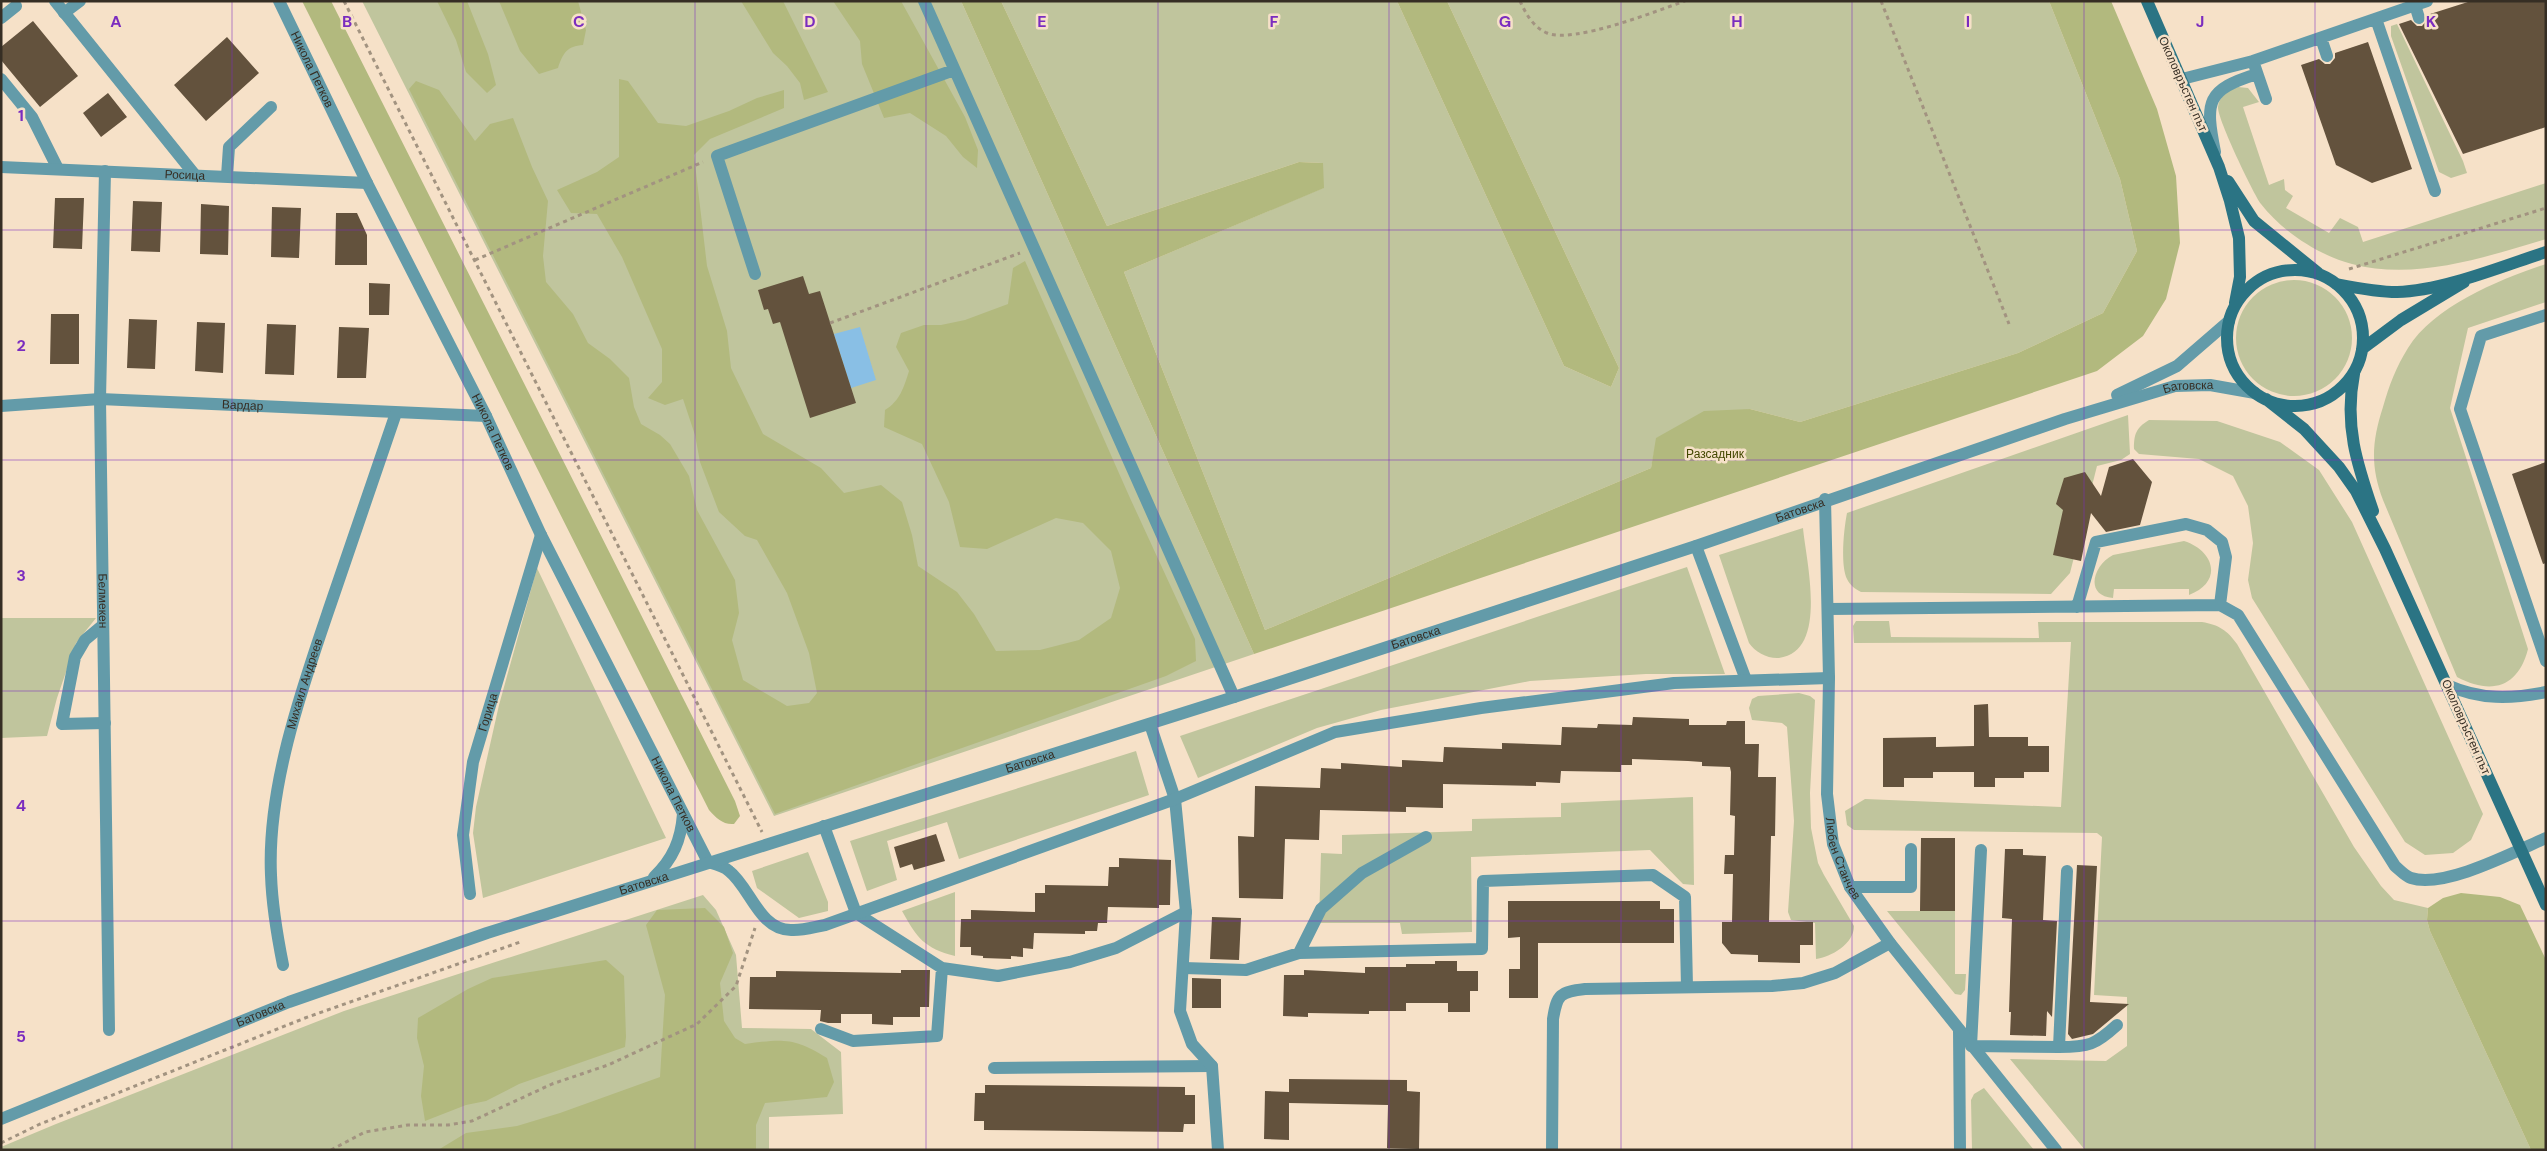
<svg xmlns="http://www.w3.org/2000/svg" width="2547" height="1151" viewBox="0 0 2547 1151" font-family="'DM Sans',sans-serif">
  <style>
    .green { fill: #c0c59d }
    .forest { fill: #b2b97e }
    .water { fill: #89bfe5 }
    .building { fill: #63523d }
    .lines { fill: none; stroke-linecap: round; stroke-linejoin: round }
    .path { stroke: #a29380; stroke-width: 3; stroke-dasharray: 4 4; stroke-linecap: butt }
    .service { stroke: #639ba9; stroke-width: 12 }
    .minor { stroke: #639ba9; stroke-width: 12 }
    .tertiary { stroke: #639ba9; stroke-width: 12 }
    .secondary { stroke: #2b7484; stroke-width: 12 }
    .grid { fill: none; stroke: #7b2cbf; stroke-width: 1; stroke-opacity: 0.55 }
    .labels { text-anchor: middle; stroke-width: 5; stroke-linejoin: round; paint-order: stroke }
    .street-label { font-size: 12px; fill: #362e24; stroke: #f6e1c8 }
    .park-label { font-size: 12px; fill: #434800; stroke: #f6e1c8 }
    .grid-label { font-size: 16px; text-anchor: middle; font-weight: bold; fill: #7b2cbf; stroke: #f6e1c8; stroke-width: 5; stroke-linejoin: round; paint-order: stroke }
  </style>
  <rect width="100%" height="100%" fill="#f6e1c8"/>
  <path class="green" d="M362,1h599l293,653 -480,162z
    M1001,1h396l167,365 47,21 8,-19 -172,-367h602l71,178 17,72 -34,62 -85,40 -218,69 -50,-13 -93,29 -6,30 -386,162 -141,-358 199,-84v-25l-24,-1 -192,64z
    M2397,24l66,137 4,12 -16,5 -12,-6 -48,-136v-10z
    M2238,87l10,1 11,14 -16,5 26,78 15,-6 1,11 8,6 -7,12 43,25 11,-15 18,9 5,15 183,-59v56c-61,18 -130,42 -194,25 -34,-9 -69,-32 -91,-60 -8,-11 -44,-86 -43,-97 1,-11 11,-17 20,-20z
    M2546,264v38l-78,26 -18,80 78,241c-10,39 -37,46 -71,28l-74,-177c-13,-34 -11,-59 0,-93 6,-21 13,-40 25,-59 26,-42 93,-69 138,-84z
    M2236 338a58 58 0 1 1 116 0a58 58 0 1 1-116 0Z
    M2128,415l2,39 -9,6 -24,6 -27,107 -19,21 -190,-2c-6,-3 -11,-7 -14,-13 -7,-14 -3,-51 0,-66z
    M2149,420l68,1 63,21 39,28 33,52 131,292 -12,26 -18,13 -28,2 -20,-13 -153,-244 -4,-18 5,-37 -5,-37 -15,-30 -34,-17 -60,-5 -5,-5c0,-15 2,-21 15,-29z
    M1803,528c3,33 26,124 -24,130 -11,1 -24,-6 -30,-15l-30,-88z
    M2184,541c31,10 39,41 5,54v-6h-75l-1,9c-28,-2 -21,-32 0,-43z
    M1687,567l38,107h-79l-116,7 -149,29 -64,18 -119,50 -18,-42z
    M537,568l129,270 -183,60 -10,-65 3,-26 23,-102z
    M1,618h95l-20,25 -19,55 -10,38 -46,2z
    M1856,621h33l2,16 148,1 -1,-16h164c17,3 25,8 35,22l117,203 27,39 13,14 34,8 -1,12 3,11 101,219h-446l-75,-91 96,2 21,-15v-49l-33,-2 8,-158 -5,-4 -243,-3 -7,-5 -2,-14 20,-12 196,8 10,-165 -217,1 -1,-17z
    M1799,693l11,3 5,4 -5,93 1,35 7,35 6,12 30,51c0,18 -23,31 -38,33l-1,-36 -24,-3 -3,-8 6,-91 -7,-94 -5,-4 -30,-3 -3,-12 3,-9 6,-3z
    M1136,751l13,44 -190,64 -12,-37 -60,19 10,39 -30,11 -17,-50z
    M1693,797l1,88 -11,-1 -33,-34 -179,7 1,75 -70,2 -2,-11h-81l2,-70 21,1v-19l130,-4v-12l89,-2v-14z
    M808,852l20,50v9l-29,7 -42,-30 -5,-17z
    M955,892v64c-31,-8 -38,-18 -53,-45z
    M703,895l13,15 20,45 6,73 69,1 30,23 2,62 -74,3v33h-768v-3l55,-23 288,-113z
    M1887,911h68v63h11l-1,16 -4,5 -6,-1z
    M1984,1088l50,62h-62l-1,-50 3,-6z"/>
  <path class="forest" d="M302,1h29l404,800 5,15 -6,8c-11,1 -18,-6 -25,-14z
    M437,1h30l21,53 8,31 -9,8 -21,-21 -10,-32z
    M499,1h79l8,29 -3,15c-16,1 -20,8 -25,23l-19,6 -19,-23z
    M741,1h42l45,91 -24,8 -4,-17 -13,-17 -14,-13z
    M833,1h68l64,116 13,33 -1,18 -14,-11 -17,-21 -36,-23 -26,5 -22,-54 -2,-23z
    M961,1h40l106,225 192,-64 24,1 1,25 -200,84 141,358 386,-162 5,-30 48,-27 46,-2 50,13 218,-69 85,-40 34,-62 -17,-72 -71,-178h62l46,108 19,67 4,67 -14,56 -23,37 -46,35 -843,283z
    M1397,1h50l172,367 -8,19 -47,-21z
    M619,79l9,2 30,42 28,3 43,-15 28,-13 27,-8v18l-74,31 -16,16 13,111 20,65 4,37 32,66 58,34 23,25 37,-8 21,17 10,33 6,31 39,26 17,22 22,37 44,-1 39,-10 32,-22 9,-30 -9,-37 -28,-28 -27,-5 -69,31 -27,-2 -11,-45 -27,-58 -38,-17 1,-17c15,-9 19,-23 24,-39l-13,-24 5,-14 23,-8h17l24,-5 43,-16 5,-36 12,-7 105,237 65,141 1,22 -30,15 -391,138 -366,-725 7,-8 23,9 36,51 15,-17 23,-6 19,49 16,34 -5,55 3,26 27,32 15,29 22,16 19,19 5,29 7,17 19,11 10,9 19,32 8,34 38,70 4,33 -7,27 11,40 44,26 22,-3 8,-10 -8,-40 -22,-60 -30,-53 -12,-4 -26,-24 -19,-50 -5,-27 -12,-36 -18,6 -17,-7 14,-16v-33l-40,-92 -25,-43 -26,-1 -14,-23 40,-18 22,-15z
    M2461,893l39,4 20,8 26,55v190h-15l-101,-219 -3,-11 1,-12 15,-10z
    M705,908l19,19 9,26 -13,30 4,38 11,17 10,6c37,-5 49,-7 82,14l7,24 -7,15 -62,6 -9,22v25h-318l28,-17 51,-7 43,-13 100,-36 5,-82 -19,-70 11,-15z
    M606,960l18,16 2,61 -1,10 -106,37 -33,17 -20,4 -41,16 -4,-25 3,-30 -7,-28 1,-20 50,-29 24,-11z"/>
  <path class="water" d="M860,327l16,53 -25,8 -17,-54z"/>
  <path class="building" d="M2471,1h75v126l-83,27 -64,-130 12,-4 6,6h5l5,-6v-5z
    M33,21l45,55 -38,31 -39,-47v-13z
    M227,37l32,36 -53,48 -32,-36z
    M2368,42l44,127 -40,14 -36,-18 -35,-100 18,-6 6,5h5l5,-6v-5z
    M108,93l19,24 -26,20 -18,-24z
    M55,198h29l-2,51 -29,-1z
    M133,201l29,1 -2,50 -29,-1z
    M201,204l28,2 -1,49 -28,-1z
    M272,207l29,1 -2,50 -28,-1z
    M336,213h21l10,22v30h-32z
    M803,276l6,18 11,-3 36,112 -46,15 -30,-96 -7,2 -5,-15 -4,1 -6,-20z
    M369,283l21,1 -1,31h-20z
    M51,314h28v50h-29z
    M129,319l28,1 -2,49 -28,-1z
    M197,322l28,1 -2,50 -28,-2z
    M267,324l29,1 -2,50 -29,-1z
    M339,327l30,1 -3,50h-29z
    M2133,459l19,23 -12,43 -34,7 -15,-19 -10,48 -28,-6 10,-45 -7,-6 8,-26 21,-6 16,24 8,-29z
    M2546,462v101l-3,1 -31,-90z
    M1988,704l1,33h39v9h21v26h-25v6h-29v9h-21v-15h-41v6h-29v9h-21v-49l53,-1v10l38,-1v-41z
    M1633,717l56,2v6h37l1,-4h18v23h14l-1,33h18l-1,59h-4l-2,86h44v23h-13v18l-42,-1v-7l-27,-1 -9,-11v-21h10l1,-48h-9l1,-19h9l1,-39 -5,-1 1,-43 -1,-5 -28,-1v-4l-14,-1 -56,-2v6h-11v7l-60,-1 -1,12 -24,-1v4l-93,-2v24l-37,-1v5l-86,-2 -1,30 -34,-1 -2,60 -44,-1 -1,-62 16,1 1,-51 65,2 1,-20 20,1v-6l61,4v-7l41,2 1,-15 58,2v-6l59,2 1,-18 35,1 1,-4 34,1z
    M936,834l9,27 -31,9 -2,-6 -12,4 -6,-21z
    M1921,838h34v73h-35z
    M2005,849h18v6l23,1 -3,64 14,1 -5,96 -5,-6 -1,25 -36,-1 1,-23h-2l3,-93 -10,-1z
    M1119,858l52,2 -1,45h-11v3l-51,-1 -1,16h-9l-1,8h-12v3l-51,-1 -1,16 -10,-1v9l-12,-1v3l-28,-1v-2l-12,-1v-8h-11l1,-28h10v-9l64,2v-19h10v-8l63,1 1,-19h10z
    M2077,865l20,1 -7,136 39,2 -36,30 -21,5 -4,-5z
    M1508,901h152v8h14v34h-136v55h-29v-29h11v-32l-12,1z
    M1212,917l29,1 -2,42 -29,-1z
    M1435,961h22v10h21v20h-8v21h-22v-9h-42v8h-37v3l-61,-1v4l-25,-1 1,-41h20v-5l61,3v-6h41v-3h29z
    M901,970h29l-1,37h-9v10h-27v8l-21,-1v-10h-31v9h-13l-8,-2 1,-11 -72,-1 1,-32h26v-6l125,2z
    M1192,978l29,1v29h-29z
    M1289,1079l118,1v11l13,1 -1,57 -32,-1 1,-43 -99,-2v37l-25,-1 1,-48 24,1z
    M985,1085l200,2v8h10v29h-11l-1,8 -199,-2v-9h-10l1,-28h10z"/>
  <g class="lines">
    <path class="path" d="M344,1l418,831
      M1520,1c6,13 13,26 27,32 27,11 109,-22 138,-32
      M1881,1l128,323
      M475,260l228,-98
      M2349,269l197,-61
      M830,323l190,-70
      M1,1143l39,-19 265,-106 218,-77
      M331,1150l34,-18 43,-7h40l24,-4 80,-37 56,-19 89,-41 39,-38 19,-58"/>
    <path class="service" d="M924,1l310,696
      M2415,5l4,13
      M64,13l16,-12
      M1,18l15,-12
      M2376,19l59,172
      M2321,38l6,18
      M1,79l31,38 26,52
      M2182,79l71,-18
      M2266,99l-13,-38 174,-60
      M2215,152c-10,-51 -9,-62 42,-78
      M227,176l2,-29 42,-40
      M755,274l-38,-118 237,-86
      M2546,315l-65,21 -21,73 86,252
      M1696,546l50,134
      M2077,607l19,-65 90,-18 21,6 15,12 4,15 -6,48
      M1828,609l392,-4 18,10 157,251c5,4 10,10 16,12 33,11 103,-26 135,-40
      M103,625l-18,15 -10,17 -13,67 43,-1
      M2447,685c33,15 64,14 99,7
      M1981,850l-10,196 88,1 8,-176
      M1850,887h61v-38
      M856,913l86,55 56,8 72,-14 46,-14 70,-36
      M1299,953l22,-44 41,-36 64,-36
      M1184,968l62,2 53,-17 183,-4 1,-68 170,-6 32,22 2,90
      M821,1029l32,12 84,-5 5,-68
      M1959,1030l1,120
      M2059,1047c30,0 36,-2 58,-22
      M994,1068l218,-2"/>
    <g class="minor">
      <path d="M55,1l140,174"/>
      <path id="s1" d="M1,167l366,16"/>
      <path id="s2" d="M105,171l-5,228 9,631"/>
      <path id="s3" d="M1,406l99,-7 386,17"/>
      <path id="s4" d="M1825,499l4,179 -2,116 6,50 17,43 40,56 166,207"/>
      <path d="M1150,724l25,75 11,113 -6,99 12,33 20,22 6,84"/>
      <path d="M824,826l32,87"/>
      <path d="M708,862c7,2 16,4 21,9 21,16 30,59 62,59 11,1 23,-3 34,-5l350,-126 160,-67 146,-24 193,-25 155,-5"/>
      <path id="s5" d="M470,894l-7,-59 10,-73 68,-227"/>
      <path id="s6" d="M283,965c-6,-30 -11,-60 -12,-90 -4,-88 31,-187 59,-269 22,-64 44,-129 66,-193"/>
      <path d="M1552,1150l1,-131c4,-25 7,-27 32,-30l187,-3 31,-3 32,-10 55,-30"/>
    </g>
    <g class="tertiary">
      <path id="s7" d="M279,1l88,182 119,233 55,119 167,327"/>
      <path d="M2117,395l60,-29 52,-45"/>
      <path d="M654,877c19,-18 27,-37 29,-63"/>
      <path id="s8" d="M1,1119l288,-117 198,-69 747,-236 462,-151 369,-127 110,-33 35,-1 45,8"/>
    </g>
    <path class="secondary" d="M2147,1l72,166 11,34 9,37 1,39 -5,26
      M2228,181l26,40 64,52
      M2227 338a68 68 0 1 1 136 0a68 68 0 1 1-136 0Z
      M2336,284c21,4 41,8 61,8 45,-1 106,-26 149,-40
      M2362,349l39,-29 63,-38
      M2354,374c-10,51 3,90 19,137
      M2266,399l38,30 35,38 17,24 29,58 161,356"/>
  </g>
  <path class="grid" d="M232,1v1149M463,1v1149M695,1v1149M926,1v1149M1158,1v1149M1389,1v1149M1621,1v1149M1852,1v1149M2084,1v1149M2315,1v1149M1,230h2545M1,460h2545M1,691h2545M1,921h2545"/>
  <g class="labels">
    <g class="street-label">
      <text dy="4" stroke="none"><textPath href="#s7" startOffset="76">Никола Петков</textPath></text>
      <text transform="translate(2183 84) rotate(66)" y="4">Околовръстен път</text>
      <text dy="4" stroke="none"><textPath href="#s1" startOffset="184">Росица</textPath></text>
      <text dy="4" stroke="none"><textPath href="#s8" startOffset="2308">Батовска</textPath></text>
      <text dy="4" stroke="none"><textPath href="#s3" startOffset="242">Вардар</textPath></text>
      <text dy="4" stroke="none"><textPath href="#s7" startOffset="481">Никола Петков</textPath></text>
      <text dy="4" stroke="none"><textPath href="#s8" startOffset="1900">Батовска</textPath></text>
      <text dy="4" stroke="none"><textPath href="#s2" startOffset="430">Белмекен</textPath></text>
      <text dy="4" stroke="none"><textPath href="#s8" startOffset="1495">Батовска</textPath></text>
      <text dy="4" stroke="none"><textPath href="#s6" startOffset="286">Михаил Андреев</textPath></text>
      <text dy="4" stroke="none"><textPath href="#s5" startOffset="185">Горица</textPath></text>
      <text transform="translate(2466 727) rotate(66)" y="4">Околовръстен път</text>
      <text dy="4" stroke="none"><textPath href="#s8" startOffset="1090">Батовска</textPath></text>
      <text dy="4" stroke="none"><textPath href="#s7" startOffset="886">Никола Петков</textPath></text>
      <text dy="4" stroke="none"><textPath href="#s4" startOffset="362">Любен Станчев</textPath></text>
      <text dy="4" stroke="none"><textPath href="#s8" startOffset="685">Батовска</textPath></text>
      <text dy="4" stroke="none"><textPath href="#s8" startOffset="280">Батовска</textPath></text>
    </g>
    <g class="park-label">
      <text x="1715" y="458">Разсадник</text>
    </g>
  </g>
  <g class="grid-label">
    <text x="116" y="27">A</text>
    <text x="347" y="27">B</text>
    <text x="579" y="27">C</text>
    <text x="810" y="27">D</text>
    <text x="1042" y="27">E</text>
    <text x="1274" y="27">F</text>
    <text x="1505" y="27">G</text>
    <text x="1737" y="27">H</text>
    <text x="1968" y="27">I</text>
    <text x="2200" y="27">J</text>
    <text x="2431" y="27">K</text>
    <text x="21" y="121">1</text>
    <text x="21" y="351">2</text>
    <text x="21" y="581">3</text>
    <text x="21" y="811">4</text>
    <text x="21" y="1042">5</text>
  </g>
  <rect width="2547" height="1151" fill="none" stroke="#362e24" stroke-width="5"/>
</svg>
